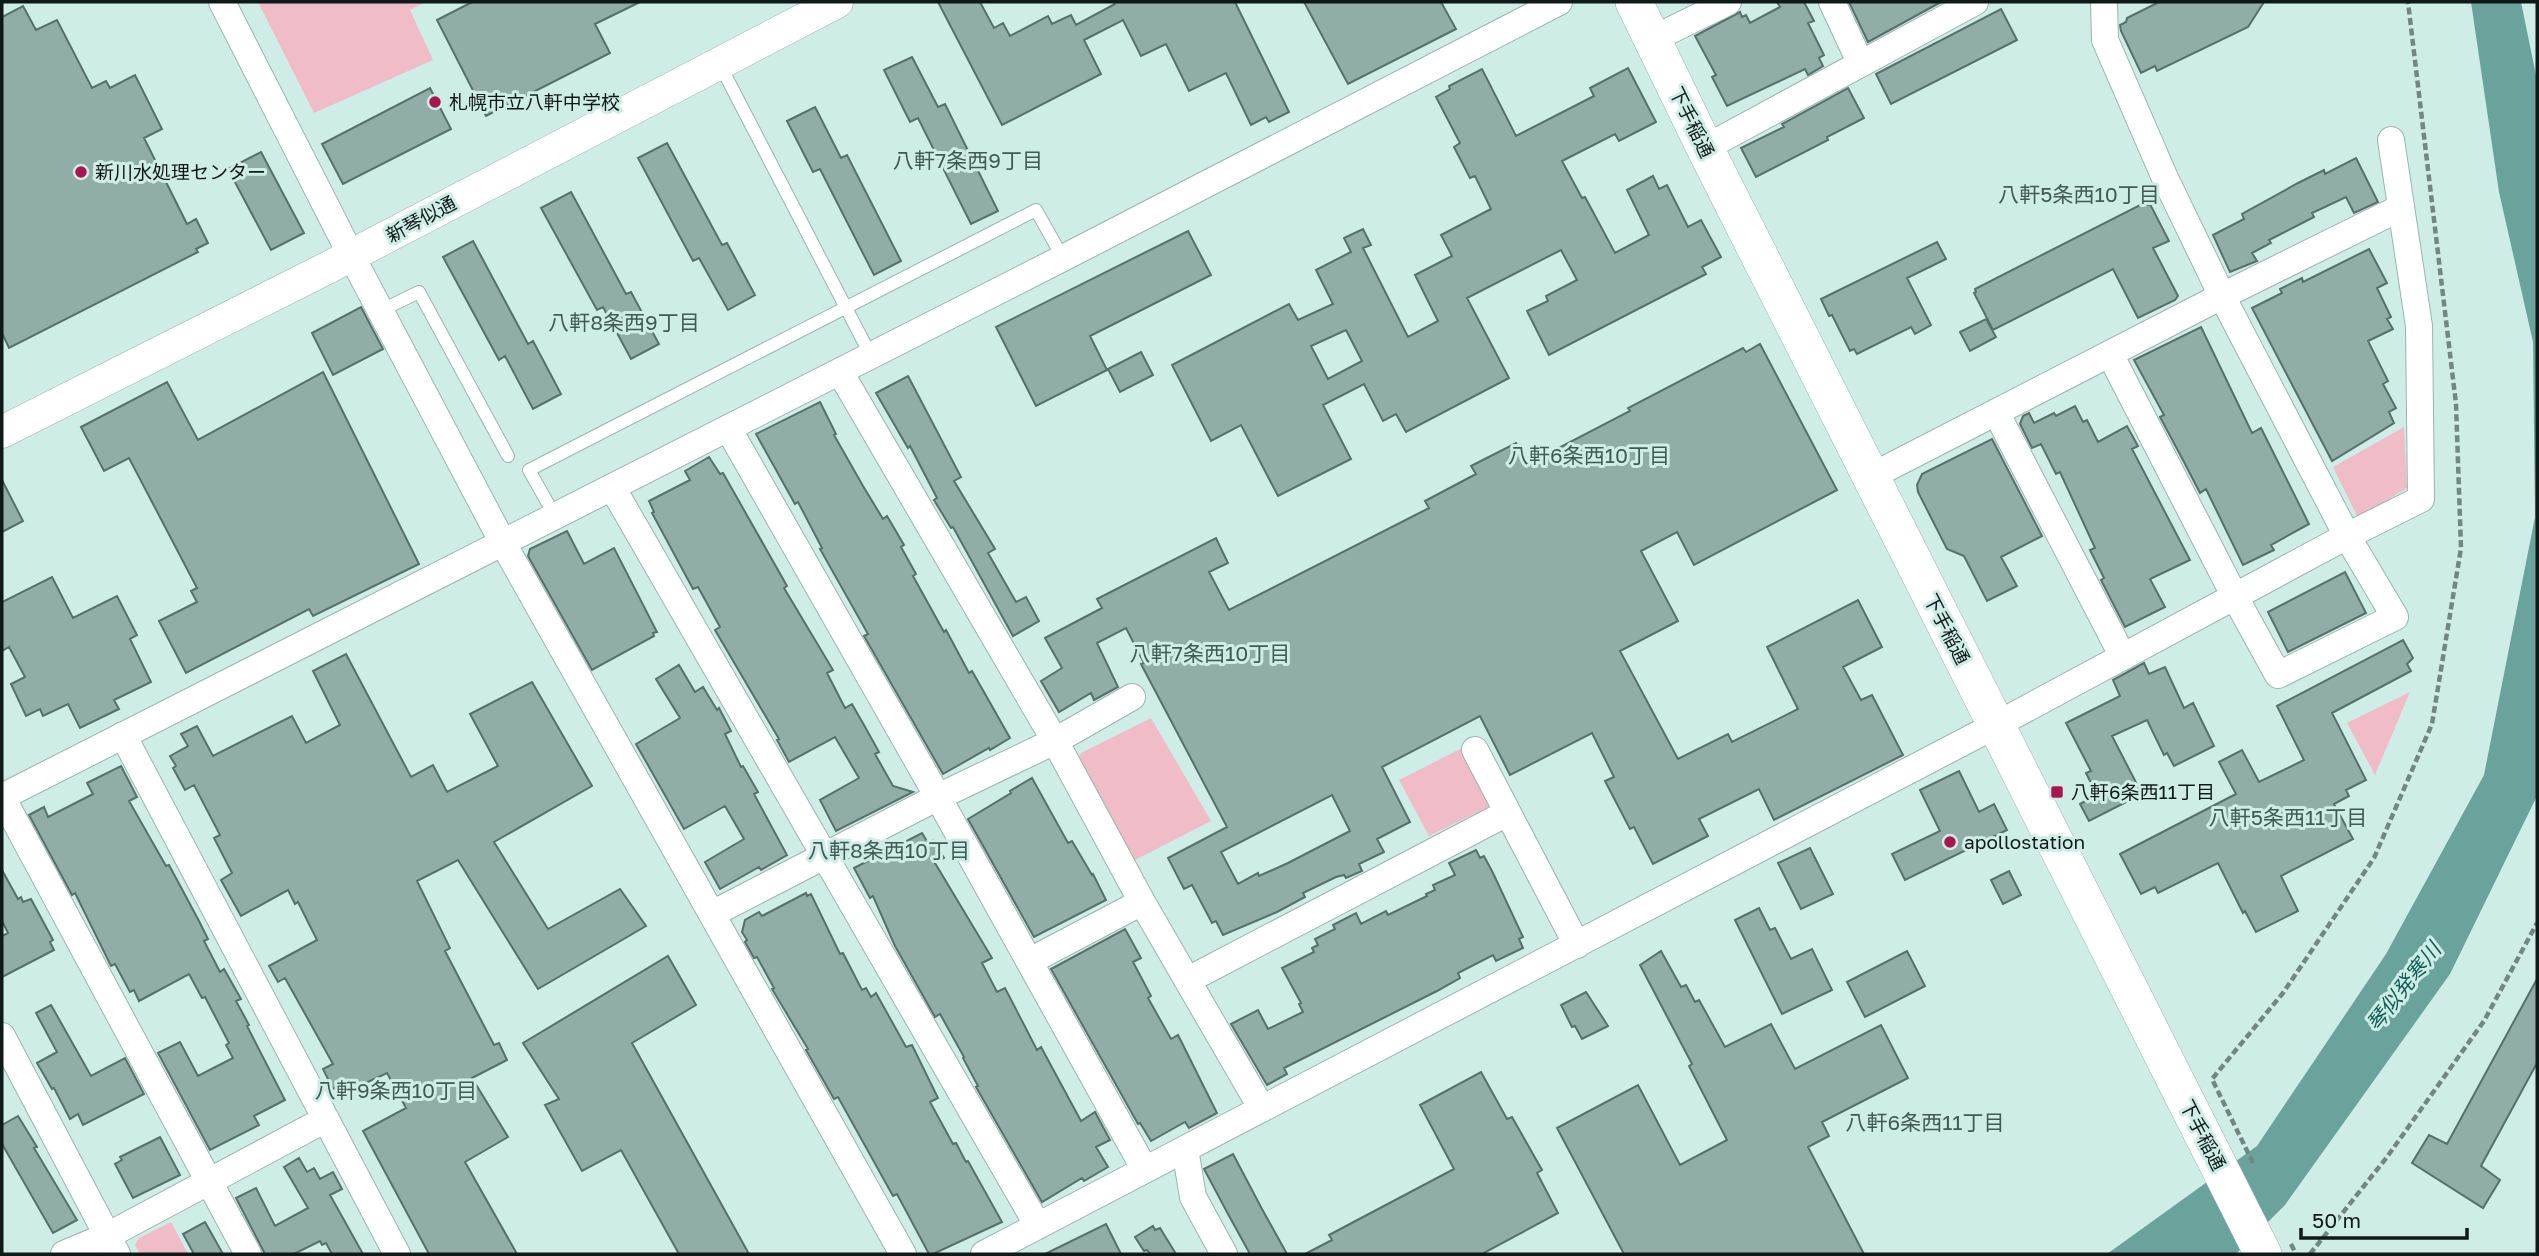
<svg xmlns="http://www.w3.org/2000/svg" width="2539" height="1256" viewBox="0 0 2539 1256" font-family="'Golos Text','Noto Sans JP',sans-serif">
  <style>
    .green { fill: #efbcc7 }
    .water { fill: #69a39b }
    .building { fill: #91ada8; stroke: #56706c; stroke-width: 2; fill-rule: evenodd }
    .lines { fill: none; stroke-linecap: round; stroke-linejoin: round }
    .service-casing { stroke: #98b4af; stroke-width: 14 }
    .minor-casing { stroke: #98b4af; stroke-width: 28 }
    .tertiary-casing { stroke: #98b4af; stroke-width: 33 }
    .secondary-casing { stroke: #98b4af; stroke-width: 38 }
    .path { stroke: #728683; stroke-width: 4.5; stroke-dasharray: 7 3.5; stroke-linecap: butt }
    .service { stroke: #fff; stroke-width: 12 }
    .minor { stroke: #fff; stroke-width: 26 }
    .tertiary { stroke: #fff; stroke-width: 32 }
    .secondary { stroke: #fff; stroke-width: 37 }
    .poi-dot { fill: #a91751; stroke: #cfede7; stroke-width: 2.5 }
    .labels { text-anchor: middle; stroke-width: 6; stroke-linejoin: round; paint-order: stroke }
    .poi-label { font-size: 19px; fill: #0f1918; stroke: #cfede7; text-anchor: start }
    .street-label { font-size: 19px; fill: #0f1918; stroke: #cfede7 }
    .neighbourhood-label { font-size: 21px; fill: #415a56; stroke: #cfede7 }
    .water-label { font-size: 21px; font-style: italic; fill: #0c5e56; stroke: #cfede7 }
  </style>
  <rect width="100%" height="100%" fill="#cfede7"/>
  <path class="green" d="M258,2h168l-16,8 23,50 -119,53z
    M2404,427l3,61 -49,30 -25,-51z
    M2410,692l-35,83 -28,-52z
    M1151,718l60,103 -78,40 -56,-100 4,-8z
    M1464,747l25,50 -1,10 -59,29 -30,-56z
    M171,1222l17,32h-48l-5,-9 4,-7z"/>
  <path class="water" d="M2471,2h50l16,78 -1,718 -86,176 -165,231 -49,49h-129l150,-108 129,-192 98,-179 51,-258 -2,-175 -34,-150z"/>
  <path class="building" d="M472,2h168l-45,22 15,29 -124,63 -49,-96z
    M938,2h42l14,26 9,-5 7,13 38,-20 4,8 19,-9 5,10 39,-21 -1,-2h121l54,110 -20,10 -3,-5 -15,8 -25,-52 -37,18 -23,-47 -25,12 -18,-36 -39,20 17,34 -99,51z
    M1304,2h137l15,27 -108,55z
    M1777,2h27l10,19 -6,2 16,32 -5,3 4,8 -15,9 -3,-6 -78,37 -15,-29 4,-2 -21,-39 45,-24 2,5 4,-2 4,8 30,-16z
    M1849,2h92l-73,40z
    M2159,2h105l-16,25 -91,44 -2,-5 -14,7 -20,-42 -1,-6 6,-3 1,-4z
    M23,6l13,24 21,-10 35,68 14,-7 4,7 25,-13 27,54 -18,9 43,86 9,-5 12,24 -12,6 2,3 -189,96 -7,-15v-316z
    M2001,9l16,31 -126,64 -15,-30z
    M912,57l26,50 7,-3 53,107 -27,13 -53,-106 -8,4 -26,-52z
    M1628,68l28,54 -37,19 -4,-7 -53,27 20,37 3,-1 30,56 34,-18 -22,-45 26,-14 6,13 8,-4 21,42 13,-7 20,37 -19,10 4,7 -157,81 -22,-44 21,-10 -2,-5 31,-16 -16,-30 -94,48 42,80 -103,54 -10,-18 -13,7 -19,-37 -41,21 28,54 -73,37 -37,-71 -30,16 -39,-76 117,-61 9,16 35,-16 -17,-34 35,-18 -7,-14 19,-9 8,16 -8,3 45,89 30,-16 -23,-46 37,-19 -11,-21 50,-26 -16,-33 -5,2 -16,-31 6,-4 -24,-46 14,-8 -1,-3 33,-17 34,67 78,-40 -4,-8zM1346,330l16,31 -34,18 -17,-33z
    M430,88l21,41 -108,55 -21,-40z
    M1848,88l16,30 -37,19 1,3 -72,37 -15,-29 43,-21 -2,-3z
    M815,107l26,51 6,-3 54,106 -27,14 -54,-106 -7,3 -26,-51z
    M667,143l55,102 5,-2 28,52 -27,15 -29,-52 -6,3 -55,-103z
    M261,152l43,81 -33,17 -43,-81z
    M2356,158l22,44 -24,11 -8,-16 -34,16 2,4 -45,23 2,3 -19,10 5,8 -27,11 -17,-37 31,-16 -2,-5 56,-31 26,-13 1,4z
    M571,192l55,102 5,-2 28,52 -28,15 -28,-52 -6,3 -56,-102z
    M2146,202l2,3 2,-1 19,37 -16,7 25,48 -3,4 -37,18 -25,-49 -120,61 -19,-37 2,-1 -1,-3z
    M1188,231l23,44 -121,61 17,34 -71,36 -40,-79z
    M473,241l55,103 5,-3 28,53 -28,15 -28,-53 -6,4 -56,-103z
    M1937,242l9,17 -39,19 24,47 -16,9 -4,-7 -54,27 -3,-5 -4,2 -18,-36 -3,1 -8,-17z
    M2369,249l18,34 -10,5 14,29 -4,2 6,10 -25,12 20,40 -5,3 13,24 -7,4 5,11 -62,38 -80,-153 30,-15 -2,-4 22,-11 1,4z
    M361,307l22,42 -50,26 -21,-42z
    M1986,319l10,18 -26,14 -10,-19z
    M2201,327l51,106 9,-5 48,96 -38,21 3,5 -31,15 -37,-76 -6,4 -16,-31 -24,-45 4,-2 -30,-55z
    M1760,344l77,146 -143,75 -17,-33 -36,19 37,70 -58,30 58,108 50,-25 4,8 66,-33 -31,-62 91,-47 24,47 -39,20 18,33 11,-5 31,60 -129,65 -15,-31 -60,30 9,17 -55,28 -19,-37 -4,2 -25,-48 9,-4 -22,-44 -82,42 -30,-59 -98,51 28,55 -33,17 7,13 -25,12 3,7 -16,7 -2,-3 -8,2 -33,16 2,4 -28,15 -54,23 -7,-14 -4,2 -20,-38 -8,4 -16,-31 59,-31 -86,-163 3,-1 -18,-35 -29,15 21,44 -24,13 -3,-7 -32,19 -18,-31 21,-13 -17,-30 57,-30 -5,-9 119,-61 12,25 -19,9 20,38 200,-102 -4,-7 51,-27 -5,-8 45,-23 12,21 102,-53 -2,-3 115,-60 3,4zM1332,795l18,36 -62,32 -29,13 -1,-3 -20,11 -17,-32z
    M1141,352l12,23 -33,17 -12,-23z
    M323,372l96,192 -106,52 -4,-7 -123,64 -27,-52 38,-19 -6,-11 6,-3 -68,-130 -25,13 -23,-44 86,-45 31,58z
    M908,376l53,101 -7,4 41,68 -7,4 28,49 10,-5 13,24 -26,15 -60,-109 -2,1 -17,-28 3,-2 -27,-52 -2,2 -32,-55z
    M820,402l16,32 -2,1 29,51 20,33 4,-3 17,29 -3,2 15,27 -3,2 31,56 2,-2 23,43 3,-2 38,67 -20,12 -1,-2 -46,26 -79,-138 4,-2 -48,-85 2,-1 -24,-46 -3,2 -39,-70z
    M2075,406l8,16 4,-2 11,22 29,-16 11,20 -6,3 58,111 -40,19 15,28 -40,20 -24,-47 3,-2 -14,-28 5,-2 -35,-76 -4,2 -15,-30 -9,4 -12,-24 3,-8 6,-3 5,10 20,-10 2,3z
    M1992,439l50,97 -41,21 16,29 -30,15 -23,-45 -17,-7 -29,-57 -1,-7 5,-11z
    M709,457l11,17 3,-1 64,113 -3,2 49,82 -6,3 18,35 7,-4 12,21 15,27 -4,2 18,32 20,6 -77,39 -16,-31 39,-22 -24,-41 -46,25 -12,-22 2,-1 -64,-109 5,-3 -22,-40 -5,2 -41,-76 2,-1 -5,-11 41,-21 -5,-9z
    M2,480l21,41 -21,11z
    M567,531l17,33 30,-16 43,84 -4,1 1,3 -62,34 -64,-114 2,-7z
    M2345,572l21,41 -78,39 -20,-40z
    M52,577l21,41 44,-22 20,39 -7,4 21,43 -37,18 5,9 -39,19 -12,-24 -25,12 -3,-7 -14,7 -15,-32 14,-7 -16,-30 -7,4v-49z
    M2403,640l10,18 -6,6 4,7 -79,42 34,67 -20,10 3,6 -15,8 19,35 -72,37 17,35 -42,21 -11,-21 -2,2 -25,-50 -60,30 -3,-6 -14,7 -21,-40 116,-60 -17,-32 23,-12 17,32 45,-22 -27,-54z
    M346,654l65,123 22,-12 14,27 51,-26 -28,-52 62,-32 60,104 -98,56 54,87 72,-40 26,37 -108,63 -80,-129 -41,21 33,67 -5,3 49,94 5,-2 8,17 -35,18 36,59 -43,25 52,92h-88l-66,-123 43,-23 -19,-35 -47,22 -4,-8 -3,2 -10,-20 10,-5 -48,-86 -7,4 -9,-16 48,-26 -19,-38 -3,2 -7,-14 -47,26 -20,-36 11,-7 -18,-35 6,-3 -26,-50 -9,5 -12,-22 3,-2 -6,-10 18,-10 -7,-12 16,-8 16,30 79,-40 14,27 34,-18 -27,-54z
    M2144,663l5,11 16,-7 19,41 9,-5 21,43 -40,20 -7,-13 -3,2 -17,-35 -35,16 30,58 -53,27 -9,-17 17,-9 -11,-22 5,-2 -25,-48 54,-27 -7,-16z
    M679,665l16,27 8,-5 14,23 2,-2 12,23 -6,3 16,33 2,-1 15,26 -4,2 33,61 -26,15 -2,-3 -39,22 -15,-27 39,-23 -19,-33 -41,23 -48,-85 44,-26 -24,-39z
    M121,766l16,31 -8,4 37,65 3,-1 30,56 9,18 -4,2 16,31 4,-3 17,30 -5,2 13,24 -2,1 38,74 -31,16 5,9 -49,25 -52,-97 22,-11 18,34 35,-18 -7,-13 3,-2 -24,-46 -3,1 -13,-24 -50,27 -5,-11 -4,2 -15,-28 -4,2 -36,-73 -3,2 -43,-80 15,-8 4,10 45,-23 -6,-11z
    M1959,771l20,41 15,-8 13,26 -102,50 -13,-26 48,-23 -20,-41z
    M1032,778l36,65 4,-2 20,34 1,-1 13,26 -72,37 -66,-118 43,-26 -1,-2z
    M922,833l6,10 5,-3 11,18 -9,5 57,95 -10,5 15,29 8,-4 32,62 4,-3 40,74 14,-9 15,28 -14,7 12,20 -24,14 -2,-3 -40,24 -66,-115 2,-1 -15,-28 1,-1 -24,-43 -5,3 -40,-71 -22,-50 -3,2 -16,-30z
    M1810,848l23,46 -32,15 -23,-46z
    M1476,850l4,8 4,-2 9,17 30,64 -4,2 4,9 -27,13 -3,-6 -35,18 2,5 -23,13 -153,77 3,6 -20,11 -36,-61 27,-14 10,19 35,-17 -4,-8 2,-1 -19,-35 32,-16 -2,-4 6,-3 -3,-6 20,-10 -2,-4 23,-12 5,11 25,-13 2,4 39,-19 -1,-2 9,-4 -2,-5 22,-10 -6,-12z
    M2,870l16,29 3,-2 2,5 8,-3 22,41 -3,2 4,8 -52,27v-41l6,-3 -6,-12z
    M2009,871l12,24 -18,9 -12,-24z
    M806,893l1,3 4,-2 29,60 3,-1 19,37 4,-2 5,9 5,-4 30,54 6,-2 26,53 -8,4 23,42 3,-1 10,19 2,-1 34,61 -69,32h-4l-32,-60 -4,2 -55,-99 -4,2 -28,-49 2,-1 -36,-60 2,-1 -17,-31 -3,1 -9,-16 2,-2 -5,-8 3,-12 14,-8 3,4z
    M1759,908l11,22 5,-2 16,31 21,-10 20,41 -50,24 -47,-94z
    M1125,929l16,29 -8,4 18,34 -3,2 23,41 7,-4 39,78 -28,15 -4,-6 -34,19 -11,-18 -2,1 -87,-155z
    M1661,951l20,36 5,-2 9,17 4,-2 26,47 46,-23 24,45 86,-44 27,53 -86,44 7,14 -21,11 56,107h-240l-67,-126 81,-43 42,80 47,-25 -38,-74 3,-2 -52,-99z
    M1907,951l18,35 -60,31 -18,-35z
    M668,956l28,49 -64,38 117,211h-70l-58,-104 -39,21 -37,-66 14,-6 -36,-56z
    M2537,979v84l-56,103 19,14 -17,28 -71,-45 17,-28 18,9z
    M1586,992l22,34 -26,13 -7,-13 -3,1 -11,-22z
    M51,1005l40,71 34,-18 19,36 -61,31 -5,-11 -8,5 -16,-31 -2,1 -15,-26 20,-11 -21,-39z
    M1481,1072l26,47 5,-2 30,53 -5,3 21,40 -76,41h-177l27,-14 -3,-5 125,-66 -34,-64z
    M18,1116l19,31 -3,1 43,72 -24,13 -51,-89v-19z
    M160,1137l20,38 -47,23 -18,-34 7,-4 -2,-3z
    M1233,1154l29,55 25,45h-37l-22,-40 -24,-45z
    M299,1158l8,14 7,-4 6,11 13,-7 9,17 -12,6 33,59h-31l-6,-11 -4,2 -2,-4 -26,13h-29l-29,-56 20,-10 19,38 33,-18 -24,-41z
    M205,1222l18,32h-29l-11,-20z
    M1106,1224l15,30h-76z
    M1153,1226l2,4 5,-2 16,26h-26l-3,-4 -3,1 -9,-14z"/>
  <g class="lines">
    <defs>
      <path id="service" d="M720,65l151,291
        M380,311l39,-19 89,164
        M555,516l-26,-46 507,-260 27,48"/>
      <path id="minor" d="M222,2l129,253 152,288 400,711
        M1832,2l28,60
        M1653,39l75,-37
        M1705,148l270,-146
        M2110,354l125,243 43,78 117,-58 -48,-81 74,-37 -2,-173 -28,-186
        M840,372l215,369 87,161 120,207
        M1996,412l127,245
        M728,428l210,369 207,373
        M1870,477l352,-181 178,-88
        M612,487l426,739
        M123,735l274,519
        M1475,750l102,195
        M2,797l1061,-539 496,-256
        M2,797l246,457
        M712,914l226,-117 117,-56 77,-44
        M1030,961l112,-59
        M1188,980l319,-167
        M2,1036l115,218
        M1185,1149l8,48 31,57
        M64,1254l43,-18 219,-117
        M984,1254l1012,-529 351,-189 -125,-240 -57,-118 -60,-138 -1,-38"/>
      <path id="tertiary" d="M2,432l327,-165 508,-265"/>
      <path id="secondary" d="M1634,2l71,146 558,1106"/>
    </defs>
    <use href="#service" class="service-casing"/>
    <use href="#minor" class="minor-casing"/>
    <use href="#tertiary" class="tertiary-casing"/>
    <use href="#secondary" class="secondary-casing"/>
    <path class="path" d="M2253,1163l-41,-84 71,-86 91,-135 58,-134 29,-176 -5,-144 -48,-402
      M2291,1244l5,10
      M2310,1254l77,-97 97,-136 53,-98"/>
    <use href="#service" class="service"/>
    <use href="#minor" class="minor"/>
    <use href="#tertiary" class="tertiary"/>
    <use href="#secondary" class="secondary"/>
  </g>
  <g class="poi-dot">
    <circle cx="435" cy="102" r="7"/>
    <circle cx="81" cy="172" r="7"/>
    <rect x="2050" y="785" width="14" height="14" rx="3.5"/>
    <circle cx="1950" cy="842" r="7"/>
  </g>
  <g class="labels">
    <g class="poi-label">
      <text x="449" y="109">札幌市立八軒中学校</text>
      <text x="95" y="179">新川水処理センター</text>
      <text x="2071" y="799">八軒6条西11丁目</text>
      <text x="1964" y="849">apollostation</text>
    </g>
    <g class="street-label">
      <text transform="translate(1692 122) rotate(64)" y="7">下手稲通</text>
      <text transform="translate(421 219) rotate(-28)" y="7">新琴似通</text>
      <text transform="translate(1947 629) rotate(63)" y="7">下手稲通</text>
      <text transform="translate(2203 1135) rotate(63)" y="7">下手稲通</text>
    </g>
    <g class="neighbourhood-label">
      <text x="968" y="168">八軒7条西9丁目</text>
      <text x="2079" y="202">八軒5条西10丁目</text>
      <text x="624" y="330">八軒8条西9丁目</text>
      <text x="1589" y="463">八軒6条西10丁目</text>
      <text x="1210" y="661">八軒7条西10丁目</text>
      <text x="2288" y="825">八軒5条西11丁目</text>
      <text x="889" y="858">八軒8条西10丁目</text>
      <text x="396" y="1098">八軒9条西10丁目</text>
      <text x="1925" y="1130">八軒6条西11丁目</text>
    </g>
    <g class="water-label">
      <text transform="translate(2404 987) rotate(-52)" y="7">琴似発寒川</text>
    </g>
  </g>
  <rect width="2539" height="1256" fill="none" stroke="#0f1918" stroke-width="7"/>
  <path d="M2301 1228v10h166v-10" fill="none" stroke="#0f1918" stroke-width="3.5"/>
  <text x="2312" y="1228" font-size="21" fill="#0f1918" stroke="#cfede7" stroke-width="5" paint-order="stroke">50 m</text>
</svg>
